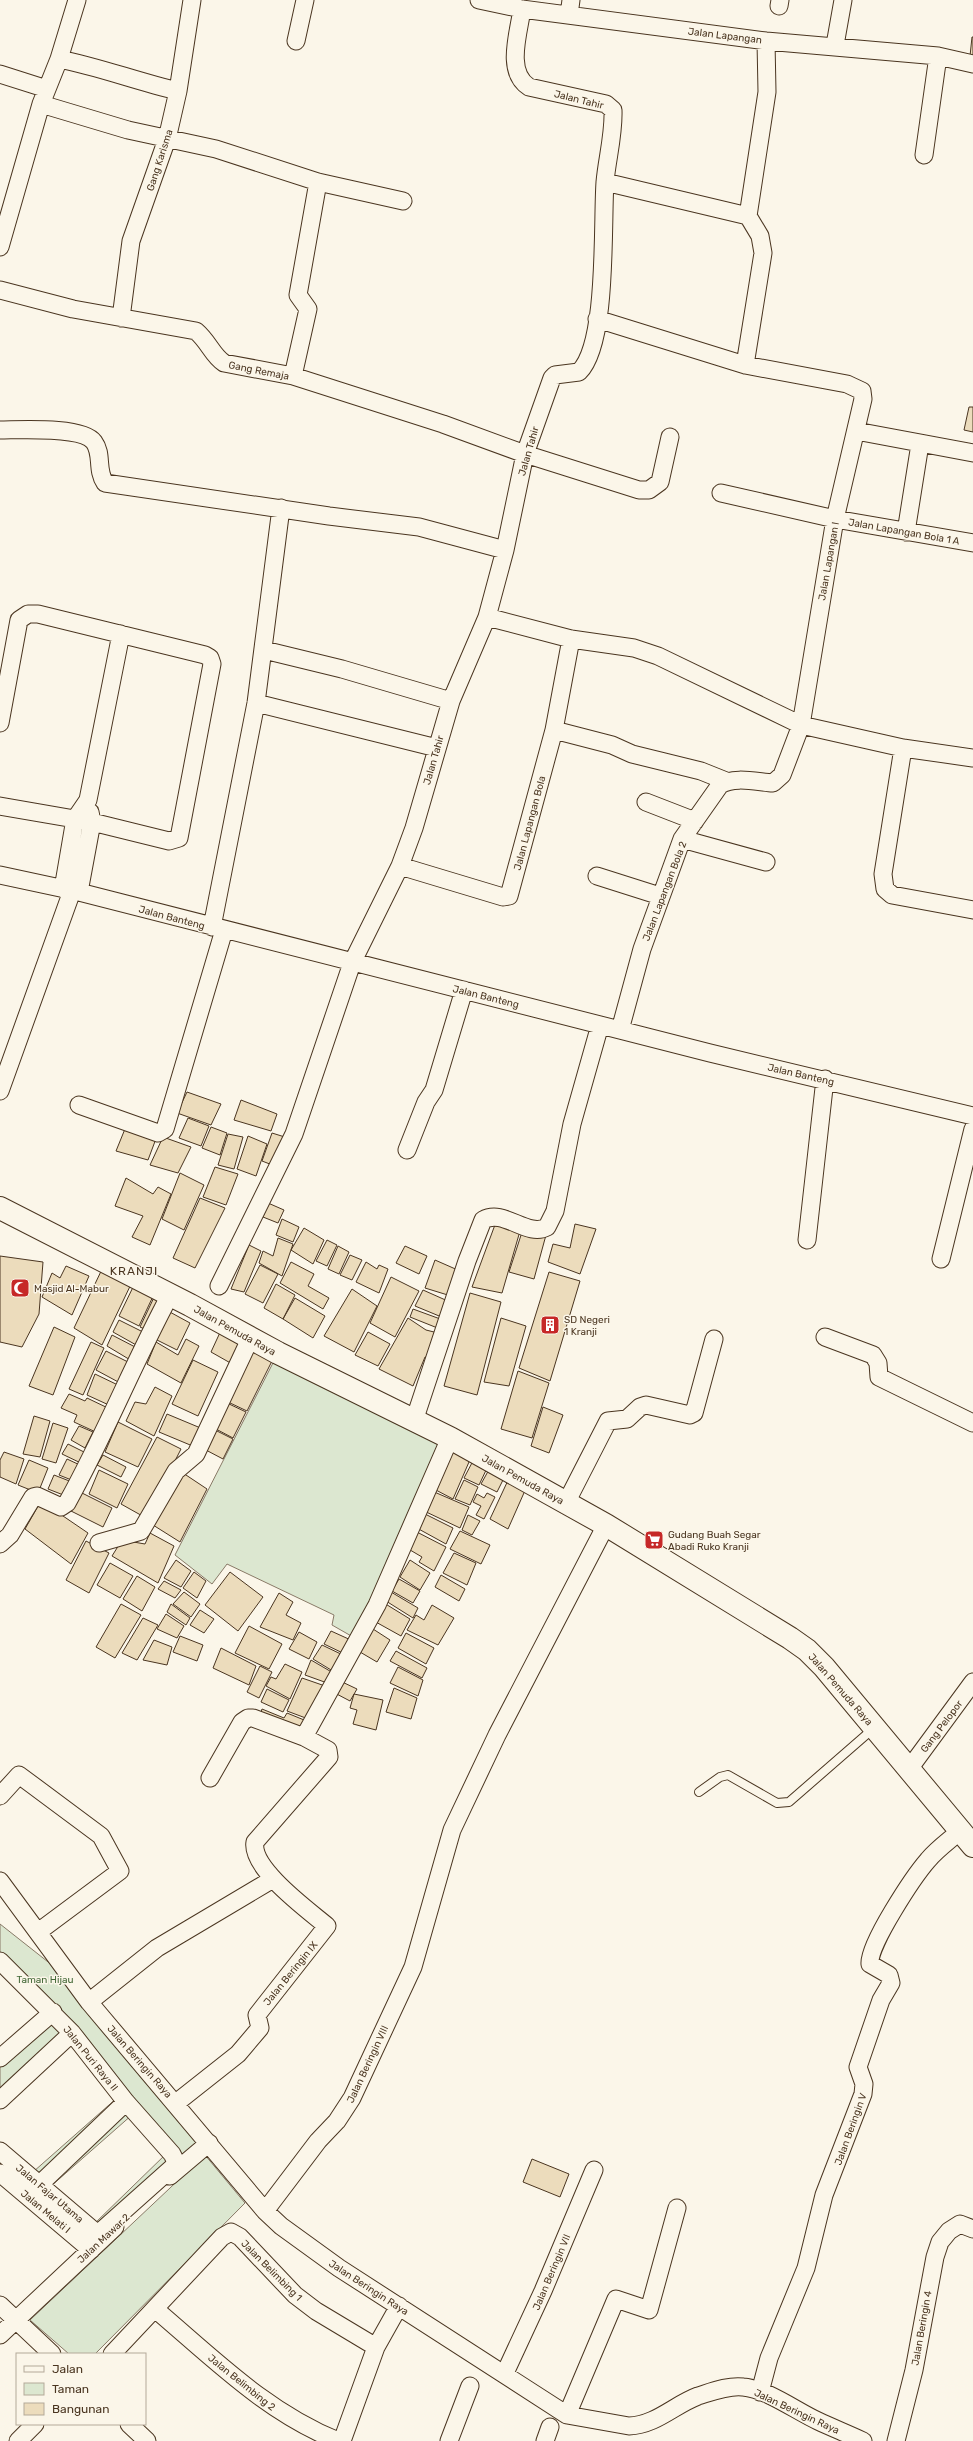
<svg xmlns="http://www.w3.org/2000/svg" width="973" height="2441" viewBox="0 0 973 2441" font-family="Rubik,sans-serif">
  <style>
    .green { fill: #dce7d0; stroke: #887966 }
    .building { fill: #ecdcbc; stroke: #4a3520 }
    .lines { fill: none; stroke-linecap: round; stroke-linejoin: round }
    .service-casing { stroke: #4a3520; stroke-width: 10 }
    .minor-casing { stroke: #4a3520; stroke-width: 19 }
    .primary-casing { stroke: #4a3520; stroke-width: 24 }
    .service { stroke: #fbf6e9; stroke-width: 8 }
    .minor { stroke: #fbf6e9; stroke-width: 17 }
    .primary { stroke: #fbf6e9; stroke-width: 22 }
    .labels { text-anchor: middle; stroke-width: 3; stroke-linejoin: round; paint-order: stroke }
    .street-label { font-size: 10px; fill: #4a3520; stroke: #fbf6e9 }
    .poi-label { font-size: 10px; fill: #4a3520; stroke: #fbf6e9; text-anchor: start }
    .park-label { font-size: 10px; fill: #436837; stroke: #fbf6e9 }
    .quarter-label { font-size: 12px; letter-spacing: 1px; fill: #4a3520; stroke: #fbf6e9 }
  </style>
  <rect width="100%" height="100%" fill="#fbf6e9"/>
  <path class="green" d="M275,1359l167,83 -89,195 -21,-12 2,-10 -107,-51 -15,20 -37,-29z
    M0,1924l57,45 146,173 -21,18 -182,-205z
    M52,2015l17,17 -69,64v-36z
    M118,2097l15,17 -83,73 -17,-15z
    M167,2153l6,10 -72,67 -8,-5z
    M205,2155l40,48 -150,151h-26l-39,-34z"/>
  <path class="building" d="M972,37h1v19h-3z
    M969,407h4v25l-9,-2z
    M187,1092l34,12 -10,21 -34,-12z
    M241,1100l36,14 -6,17 -37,-11z
    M188,1118l21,8 -8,20 -22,-8z
    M127,1124l30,12 -9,24 -32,-9z
    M211,1127l16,6 -7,22 -18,-7z
    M272,1133l16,5 -13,28 -13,-5z
    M228,1134l15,3 -9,32 -16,-4z
    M248,1136l19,8 -11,32 -19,-7z
    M163,1137l28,10 -13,26 -28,-8z
    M215,1167l23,7 -12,31 -23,-8z
    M180,1173l24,12 -20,45 -22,-11z
    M126,1178l27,16 5,-7 13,7 -21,51 -18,-8 11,-21 -28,-10z
    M200,1198l25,10 -30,60 -22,-10z
    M268,1203l16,7 -6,13 -15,-6z
    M282,1219l17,8 -6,15 -17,-7z
    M496,1222l24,9 -18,62 -30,-6z
    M575,1224l21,5 -16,45 -32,-12 5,-18 17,4z
    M304,1228l20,12 -11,24 -22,-14z
    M523,1229l23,6 -12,44 -25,-7z
    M278,1238l15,6 -11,32 -23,-13 4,-12 10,5z
    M327,1240l10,5 -10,21 -11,-5z
    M249,1245l12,6 -17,41 -13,-3z
    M338,1246l11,6 -10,22 -11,-5z
    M405,1246l22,10 -8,18 -23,-11z
    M350,1255l12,5 -10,20 -12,-5z
    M0,1256l43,6 -4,52 -17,33 -22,-5z
    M435,1260l25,11 -9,25 -26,-8z
    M291,1262l23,12 -6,12 21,12 -6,11 -43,-26z
    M366,1262l11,7 2,-4 9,4 -9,24 -23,-11z
    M104,1265l29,15 -31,65 -28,-17z
    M260,1265l18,9 -15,29 -18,-9z
    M66,1266l23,10 -17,39 -30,-18 10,-24 8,5z
    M549,1272l31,9 -30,100 -31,-13z
    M391,1277l28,14 -24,46 -25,-14z
    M136,1281l20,9 -17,36 -20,-10z
    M276,1284l19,11 -12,24 -19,-11z
    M352,1289l25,17 -23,46 -30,-16z
    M423,1290l27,12 -6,16 -29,-12z
    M157,1291l11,5 -19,35 -9,-4z
    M470,1293l31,9 -24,93 -33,-9z
    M295,1298l30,18 -12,22 -30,-19z
    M413,1309l30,11 -3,9 -30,-12z
    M168,1311l22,12 -13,27 -22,-11z
    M408,1318l18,12 12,3 -7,25 -6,-1 -12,29 -34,-17z
    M501,1318l25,8 -17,60 -25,-4z
    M119,1320l26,13 -7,13 -25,-14z
    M223,1326l24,13 -13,26 -23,-13z
    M54,1327l21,10 -22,58 -24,-9z
    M368,1332l22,12 -12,22 -23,-11z
    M112,1335l27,14 -7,12 -25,-15z
    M186,1339l13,7 -18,37 -34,-19 9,-22 22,13z
    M91,1342l13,6 -21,47 -14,-6z
    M254,1344l21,11 -28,56 -19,-9z
    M106,1351l26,13 -10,20 -26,-14z
    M193,1360l25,12 -20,44 -26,-12z
    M518,1371l31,12 -17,55 -31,-9z
    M95,1374l25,12 -9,20 -24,-11z
    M155,1387l17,9 -18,40 -28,-15 9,-19 11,2z
    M69,1394l16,7 2,-3 23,11 -10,25 -26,-12 3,-7 -16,-7z
    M227,1403l19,9 -13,26 -19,-10z
    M543,1407l20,8 -14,38 -18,-7z
    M167,1414l36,15 -8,18 -36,-15z
    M34,1416l16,5 -10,36 -17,-3z
    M118,1422l34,17 -14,28 -33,-15z
    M53,1423l15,5 -12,35 -14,-4z
    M79,1426l14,6 -8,16 -14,-8z
    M213,1429l20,10 -10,20 -19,-10z
    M157,1437l24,12 -35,69 -25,-14z
    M68,1444l22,11 -5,10 -23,-11z
    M454,1445l18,10 -19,44 -19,-10z
    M4,1452l20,7 -8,25 -16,-7v-17z
    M103,1455l23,12 -5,10 -24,-12z
    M67,1459l15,7 -8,15 -15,-6z
    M474,1459l14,7 -9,19 -15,-7z
    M29,1460l19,8 -10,25 -20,-8z
    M491,1466l15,8 -9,18 -16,-8z
    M99,1470l29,14 -11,24 -28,-14z
    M183,1473l24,16 -27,53 -27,-17z
    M54,1475l18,7 -6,14 -18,-7z
    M510,1476l17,10 -19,43 -18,-10z
    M464,1480l14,7 -8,18 -15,-6z
    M78,1491l34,17 -9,19 -32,-16z
    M432,1491l37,16 -9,21 -38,-18z
    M487,1493l8,4 -11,22 -8,-4 5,-9 -8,-4 4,-8 7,4z
    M41,1501l47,32 -17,31 -46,-35z
    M421,1512l32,16 -7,16 -31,-17z
    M468,1515l12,6 -8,14 -10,-5z
    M413,1530l33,17 -12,24 -15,-9 3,-5 -17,-10z
    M460,1531l30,14 -9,19 -31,-15z
    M150,1533l24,13 -16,37 -46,-27 10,-16 23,4z
    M86,1541l23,12 -20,40 -23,-13z
    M454,1553l22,10 -9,22 -24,-12z
    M176,1560l15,11 -10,16 -17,-9z
    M410,1560l20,13 -10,17 -20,-13z
    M110,1563l23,13 -13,22 -23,-13z
    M194,1572l12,9 -9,17 -14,-10z
    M230,1572l33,25 -25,34 -33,-26z
    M441,1575l24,14 -6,12 -24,-14z
    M137,1576l18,11 -13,24 -19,-12z
    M399,1579l21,12 -7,12 -21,-12z
    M164,1581l17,9 -6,8 -17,-9z
    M184,1592l16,12 -9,13 -18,-13z
    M391,1592l27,16 -5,10 -27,-17z
    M279,1593l14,9 -7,13 15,8 -8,17 -33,-13z
    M384,1603l26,16 -9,17 -27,-15z
    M121,1604l20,11 -26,43 -19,-11z
    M171,1604l19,14 -4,7 -19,-13z
    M432,1605l22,13 -16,27 -31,-15 9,-15 8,5z
    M200,1610l14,9 -10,14 -14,-8z
    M166,1614l18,12 -7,12 -20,-9z
    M143,1618l15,7 -21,35 -15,-7z
    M249,1626l33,18 -13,25 -34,-16z
    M373,1629l17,11 -13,22 -17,-10z
    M331,1631l22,10 -6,14 -23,-11z
    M299,1632l18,10 -8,17 -20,-10z
    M406,1633l28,15 -8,16 -28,-16z
    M180,1636l23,9 -6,16 -24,-9z
    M154,1640l18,7 -5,18 -24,-5z
    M322,1645l23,11 -9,17 -23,-14z
    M221,1648l35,18 -7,19 -36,-17z
    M396,1651l31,17 -5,10 -32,-17z
    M311,1660l24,14 -5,10 -25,-9z
    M285,1664l17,8 -12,27 -24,-13 5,-9 5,2z
    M260,1666l12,6 -13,26 -12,-6z
    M398,1667l25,13 -5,16 -28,-13z
    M302,1678l26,9 -17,33 -24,-9z
    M338,1680l19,9 -7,12 -19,-10z
    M394,1688l23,10 -6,21 -25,-7z
    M267,1689l22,11 -6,12 -22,-10z
    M354,1694l29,6 -7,30 -23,-6 4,-14 -7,-2z
    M262,1709l22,9 3,-5 22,9 -7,13 -43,-16z
    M532,2159l37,15 -9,23 -37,-15z"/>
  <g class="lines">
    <defs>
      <path id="service" d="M699,1792l21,-15 8,-2 49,28 12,-1 85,-74"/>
      <path id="minor" d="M479,0l43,9 244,32 172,15 35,8
        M779,6l1,-6
        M569,15l2,-15
        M296,41l9,-41
        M835,45l8,-45
        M59,59c41,8 79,23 119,32
        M0,74l47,15
        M41,104l87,26 88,19 102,33 85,19
        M924,155l14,-99
        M605,182l143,34
        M0,247l41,-143 18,-45 18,-59
        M0,290l73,19 123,22c13,11 16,24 28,32l69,13 150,48 82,30 114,36h10l11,-8 10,-45
        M121,318l10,-77 36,-102 11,-48 14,-91
        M597,319l148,46 102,19 15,7 1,8 -28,120 -34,206 -19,50 -9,8c-16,-1 -39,-7 -53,2l-38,54 -40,110 -22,81
        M745,365l18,-112 -3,-17 -12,-20 19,-124 -1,-51
        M293,376l15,-67 -10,-14 20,-113
        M0,430c20,0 82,-4 94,12 9,12 2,28 11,41l224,33 90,11 86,23
        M856,431l117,22
        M721,493l114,26 138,24
        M906,532l14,-88
        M487,617l84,22 63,9 24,8 143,69 102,23 70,10
        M264,650l78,19 109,32
        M256,703l181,45
        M0,723l19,-103 9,-6h10l167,41 5,3 2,6 -33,174 -10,3 -77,-19 -92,-16
        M554,730l58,15 20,9 69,17 25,10
        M903,748l-20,126 2,15 7,6 81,15
        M646,802l49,19
        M682,839l84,23
        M400,866l103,31 6,-1 45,-166 17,-91
        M0,875l79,17 631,161 263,63
        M597,876l63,20
        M63,889l12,-70 13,-19 33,-166
        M79,892l13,-70 -2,-10
        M212,927l44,-224 25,-195
        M0,1091l72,-200
        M79,1105l79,28 7,-4 59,-199
        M407,1150l19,-48 8,-12 30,-100
        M807,1240l18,-161
        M941,1259l32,-130
        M219,1286l75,-152 58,-171 48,-97 14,-38 37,-127 36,-84 18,-67 20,-96 27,-76 3,-3 24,-3c29,-28 23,-148 26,-190 2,-23 9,-48 8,-72l-7,-6 -77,-17c-24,-15 -10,-55 -7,-78
        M825,1337l48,18 5,8 1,14 94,46
        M414,1421l53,-160 16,-41c21,-12 44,18 64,7l8,-16 17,-87 28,-99
        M566,1503l42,-82 19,-2 13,-12 6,-2 44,10 4,-2 20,-74
        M99,1543l42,-12 35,-60 20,-17 54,-115
        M0,1544l10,-9 23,-38 4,-1 24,11 6,-4c38,-68 66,-139 103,-208
        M909,1769l64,-87
        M210,1778l32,-56 6,-4h5l51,19
        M0,1796l19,-21 82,61 19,35 -82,61
        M0,1881l89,121 176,209 16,15 58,42 228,147 62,11c27,-1 45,-21 69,-30 13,-4 31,-11 45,-9 24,2 53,24 75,34 15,7 30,13 45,20
        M0,1961l72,72 54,69 46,52 3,6 -1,6 -74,66 -6,-1 -94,-80
        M89,2002l68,-54 116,-69
        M0,2058l53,-46
        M0,2100l72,-67
        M176,2103l62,-49 22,-26 -3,-13 70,-89c-19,-16 -77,-58 -72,-84l74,-85 -1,-7 -24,-13 73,-132 73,-167
        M0,2173l91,77
        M170,2176l39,-33
        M40,2184l86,-82
        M265,2211l53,-70 19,-20 15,-23 61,-131 39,-137 45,-95 109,-210
        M0,2305l52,49
        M155,2309c59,50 111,103 183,132
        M0,2335l115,-108
        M112,2354l110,-117 9,-5 9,5 55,58 21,16 60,36
        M505,2373l38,-82 51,-121
        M760,2392l9,-34 37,-90 18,-73 39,-101 1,-10 -6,-17 23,-67 10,-17 -2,-8 -19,-11c-2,-19 44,-88 58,-104 9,-11 22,-20 32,-29
        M567,2415l49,-116 33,11 28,-102
        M129,2424l18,17
        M18,2441l17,-17
        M342,2441l34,-94 23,-41
        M449,2441l21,-55
        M545,2441l5,-14
        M896,2441l18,-71 21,-113 5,-15 9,-11 11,-7 13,5"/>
      <path id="primary" d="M0,1208l190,97 88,48 172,85 156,87 184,113 17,12 17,17 149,179"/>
    </defs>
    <use href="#service" class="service-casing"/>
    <use href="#minor" class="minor-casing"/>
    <use href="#primary" class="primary-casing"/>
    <use href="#service" class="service"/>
    <use href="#minor" class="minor"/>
    <use href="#primary" class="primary"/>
  </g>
  <defs>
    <symbol id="mosque-square" viewBox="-11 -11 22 22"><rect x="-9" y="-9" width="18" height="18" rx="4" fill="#c62828" stroke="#fbf6e9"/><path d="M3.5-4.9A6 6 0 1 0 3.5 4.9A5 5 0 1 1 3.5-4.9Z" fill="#fff"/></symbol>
    <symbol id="building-square" viewBox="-11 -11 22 22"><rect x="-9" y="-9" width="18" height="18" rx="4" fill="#c62828" stroke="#fbf6e9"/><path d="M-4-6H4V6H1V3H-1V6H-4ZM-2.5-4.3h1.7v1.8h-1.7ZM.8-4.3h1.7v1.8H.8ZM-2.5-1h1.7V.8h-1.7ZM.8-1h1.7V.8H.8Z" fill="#fff"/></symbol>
    <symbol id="supermarket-square" viewBox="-11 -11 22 22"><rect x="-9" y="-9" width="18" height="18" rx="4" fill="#c62828" stroke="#fbf6e9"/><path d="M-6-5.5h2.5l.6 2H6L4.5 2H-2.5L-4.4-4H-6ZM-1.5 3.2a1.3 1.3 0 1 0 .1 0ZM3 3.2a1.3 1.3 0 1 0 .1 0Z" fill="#fff"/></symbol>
  </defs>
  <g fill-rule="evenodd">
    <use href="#mosque-square" x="9" y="1277" width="22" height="22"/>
    <use href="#building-square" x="539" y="1314" width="22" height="22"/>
    <use href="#supermarket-square" x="643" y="1529" width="22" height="22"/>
  </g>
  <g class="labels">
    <g class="street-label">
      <text transform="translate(725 35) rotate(7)" y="4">Jalan Lapangan</text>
      <text transform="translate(579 99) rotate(14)" y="4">Jalan Tahir</text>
      <text transform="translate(159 160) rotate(-72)" y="4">Gang Karisma</text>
      <text transform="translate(259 370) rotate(11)" y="4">Gang Remaja</text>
      <text transform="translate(528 451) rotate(-74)" y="4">Jalan Tahir</text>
      <text transform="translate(904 531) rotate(10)" y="4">Jalan Lapangan Bola 1 A</text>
      <text transform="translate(828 561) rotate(-80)" y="4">Jalan Lapangan I</text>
      <text transform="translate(433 760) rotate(-74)" y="4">Jalan Tahir</text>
      <text transform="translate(529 823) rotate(-75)" y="4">Jalan Lapangan Bola</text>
      <text transform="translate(664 891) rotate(-69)" y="4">Jalan Lapangan Bola 2</text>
      <text transform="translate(172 917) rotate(15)" y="4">Jalan Banteng</text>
      <text transform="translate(486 996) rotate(14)" y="4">Jalan Banteng</text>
      <text transform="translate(801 1074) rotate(13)" y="4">Jalan Banteng</text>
      <text transform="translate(235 1330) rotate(29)" y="4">Jalan Pemuda Raya</text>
      <text transform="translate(523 1479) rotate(29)" y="4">Jalan Pemuda Raya</text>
      <text transform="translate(841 1689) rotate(49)" y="4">Jalan Pemuda Raya</text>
      <text transform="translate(941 1726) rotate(-53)" y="4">Gang Pelopor</text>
      <text transform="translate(290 1973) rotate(-51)" y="4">Jalan Beringin IX</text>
      <text transform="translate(91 2058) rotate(51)" y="4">Jalan Puri Raya II</text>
      <text transform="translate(140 2061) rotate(49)" y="4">Jalan Beringin Raya</text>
      <text transform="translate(367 2064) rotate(-65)" y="4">Jalan Beringin VIII</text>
      <text transform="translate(850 2129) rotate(-70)" y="4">Jalan Beringin V</text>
      <text transform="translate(50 2193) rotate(40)" y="4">Jalan Fajar Utama</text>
      <text transform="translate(46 2211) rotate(40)" y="4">Jalan Melati I</text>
      <text transform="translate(103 2238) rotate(-43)" y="4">Jalan Mawar 2</text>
      <text transform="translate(272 2270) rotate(45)" y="4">Jalan Belimbing 1</text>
      <text transform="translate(551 2272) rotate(-67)" y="4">Jalan Beringin VII</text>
      <text transform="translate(369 2287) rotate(33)" y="4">Jalan Beringin Raya</text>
      <text transform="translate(921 2328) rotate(-80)" y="4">Jalan Beringin 4</text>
      <text transform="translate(242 2382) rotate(39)" y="4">Jalan Belimbing 2</text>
      <text transform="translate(797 2411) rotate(25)" y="4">Jalan Beringin Raya</text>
    </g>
    <g class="poi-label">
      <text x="34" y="1292">Masjid Al-Mabur</text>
      <text x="564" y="1323">SD Negeri<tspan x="564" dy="12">1 Kranji</tspan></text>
      <text x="668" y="1538">Gudang Buah Segar<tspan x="668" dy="12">Abadi Ruko Kranji</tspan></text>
    </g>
    <g class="park-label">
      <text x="45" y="1983">Taman Hijau</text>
    </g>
    <g class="quarter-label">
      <text x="134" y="1275">KRANJI</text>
    </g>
  </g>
  <rect x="16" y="2353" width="130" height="72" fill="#fbf6e9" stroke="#b4a999"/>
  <rect x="24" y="2366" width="20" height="6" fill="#fbf6e9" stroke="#b4a999"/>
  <text x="52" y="2373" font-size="12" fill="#4a3520">Jalan</text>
  <rect x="24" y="2383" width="20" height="12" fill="#dce7d0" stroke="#b4a999"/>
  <text x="52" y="2393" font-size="12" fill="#4a3520">Taman</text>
  <rect x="24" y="2403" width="20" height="12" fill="#ecdcbc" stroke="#b4a999"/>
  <text x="52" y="2413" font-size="12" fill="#4a3520">Bangunan</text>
</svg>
